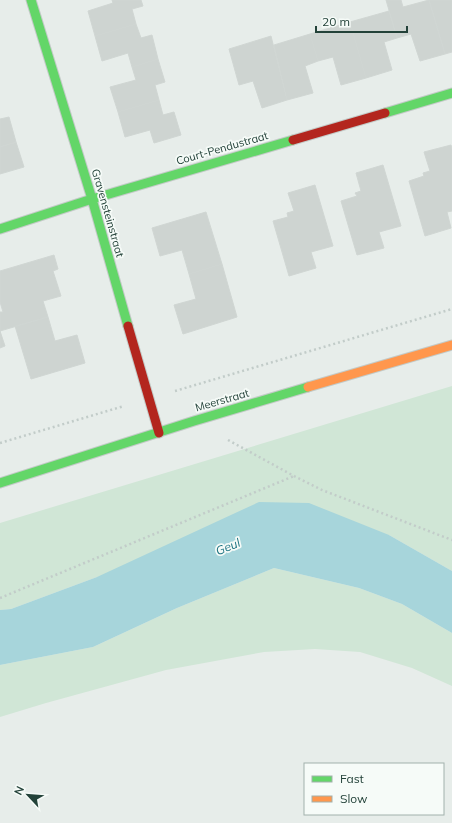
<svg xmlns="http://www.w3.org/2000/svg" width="452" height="823" viewBox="0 0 452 823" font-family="Mulish,sans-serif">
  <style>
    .green { fill: #d0e6d6 }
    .water { fill: #a7d5db }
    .building { fill: #ced4d1; stroke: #d0d6d3 }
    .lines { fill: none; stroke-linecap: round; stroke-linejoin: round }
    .fast-casing { stroke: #c3cac7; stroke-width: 11 }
    .slow-casing { stroke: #c3cac7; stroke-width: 11 }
    .jam-casing { stroke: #c3cac7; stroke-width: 11 }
    .path { stroke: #c2ccc9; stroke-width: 2.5; stroke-dasharray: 2 3; stroke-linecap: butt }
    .fast { stroke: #63d668; stroke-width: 9 }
    .slow { stroke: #ff974d; stroke-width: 9 }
    .jam { stroke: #b3261e; stroke-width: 9 }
    .labels { text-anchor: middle; stroke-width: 3.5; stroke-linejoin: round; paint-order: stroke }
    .street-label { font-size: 11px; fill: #234239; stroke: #f6fbf8 }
    .water-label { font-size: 12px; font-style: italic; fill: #1a7281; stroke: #f6fbf8 }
  </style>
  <rect width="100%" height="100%" fill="#e7edea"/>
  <path class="green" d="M452,386v185l-63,-36 -292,42 -86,32 -11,1v-87z
    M274,568l85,20 43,16 50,29v53l-40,-18 -52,-16 -45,-3 -51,3 -98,18 -120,33 -46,14v-52l93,-18 84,-39z"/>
  <path class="water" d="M259,502l50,1 80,32 63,36v62l-50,-29 -43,-16 -85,-20 -97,40 -84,39 -93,18v-55l11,-1 86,-32z"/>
  <path class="building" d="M112,0h29l2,6 -11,3 4,15 -41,12 -7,-25 25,-8z
    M386,0h15l2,7 26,-7 16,54 -25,7 -9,-27 -14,4z
    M429,0h23v52l-7,2z
    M389,11l8,27 -13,4 8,28 -26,8 -16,-56z
    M350,22l16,56 -25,7 -8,-28 -15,4 -8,-27z
    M136,24l5,14 11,-3 6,24 -26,8 -4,-14 -26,8 -7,-25z
    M310,34l8,27 -13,5 8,27 -26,7 -13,-55z
    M271,36l16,64 -25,8 -9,-27 -14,4 -10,-36z
    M158,59l7,23 -10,3 4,15 -41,12 -8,-25 26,-7 -4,-13z
    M159,100l4,15 11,-3 7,23 -27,8 -4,-13 -25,7 -7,-25z
    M9,117l7,25 -16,5v-28z
    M16,142l8,25 -24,7v-27z
    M451,145l1,4v62l-5,1 4,16 -26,8 -16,-55 15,-5 -1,-3 7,-2 -6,-19z
    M383,165l18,61 -22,6 5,16 -27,7 -16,-54 16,-5 -2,-3 6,-2 -5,-18z
    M315,185l18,61 -22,6 5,16 -27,8 -16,-55 15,-4 -1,-4 7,-2 -6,-18z
    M206,212l16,52 -33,10 -7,-24 -22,6 -8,-28z
    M54,255l4,14 -5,2 8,25 -18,5 5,16 -48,14v-19h3l-3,-10v-31z
    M222,264l15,53 -54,17 -9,-29 22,-6 -7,-25z
    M48,317l7,24 22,-6 8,28 -54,16 -16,-53z
    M0,331l5,15 -5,2z"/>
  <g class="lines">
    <defs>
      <path id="fast" d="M31,0l61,199 36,127
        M385,113l67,-20
        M0,229l92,-30 201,-59
        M0,483l194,-62 114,-34"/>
      <path id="slow" d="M308,387l144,-42"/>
      <path id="jam" d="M293,140l92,-27
        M128,326l31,107"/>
    </defs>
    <use href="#fast" class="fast-casing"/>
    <use href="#slow" class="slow-casing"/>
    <use href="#jam" class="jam-casing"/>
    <path class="path" d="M175,391l277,-82
      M228,440l66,36 28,14 130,50
      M0,443l124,-37
      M0,598l294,-122"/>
    <use href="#fast" class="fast"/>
    <use href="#slow" class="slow"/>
    <use href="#jam" class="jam"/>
  </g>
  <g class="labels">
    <g class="street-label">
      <text transform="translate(222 148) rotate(-16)" y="4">Court-Pendustraat</text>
      <text transform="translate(108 213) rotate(74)" y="4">Gravensteinstraat</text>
      <text transform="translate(222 400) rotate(-16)" y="4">Meerstraat</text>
    </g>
    <g class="water-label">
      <text transform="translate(228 547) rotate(-22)" y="4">Geul</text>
    </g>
  </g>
  <rect x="304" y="763" width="140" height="52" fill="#f6fbf8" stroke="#a2b1ac"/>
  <rect x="312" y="776" width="20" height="6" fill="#63d668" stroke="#a2b1ac"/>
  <text x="340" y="783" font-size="12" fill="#234239">Fast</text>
  <rect x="312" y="796" width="20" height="6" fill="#ff974d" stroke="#a2b1ac"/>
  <text x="340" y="803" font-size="12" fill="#234239">Slow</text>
  <g transform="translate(28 795) rotate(296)" stroke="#f6fbf8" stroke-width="3" paint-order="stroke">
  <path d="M0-3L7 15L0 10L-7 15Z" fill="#234239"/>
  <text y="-6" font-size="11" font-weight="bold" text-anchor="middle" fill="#234239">N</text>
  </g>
  <path d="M316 26v6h91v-6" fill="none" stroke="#234239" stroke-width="2"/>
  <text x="322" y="26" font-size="12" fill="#234239" stroke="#f6fbf8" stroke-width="3" paint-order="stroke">20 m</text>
</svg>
